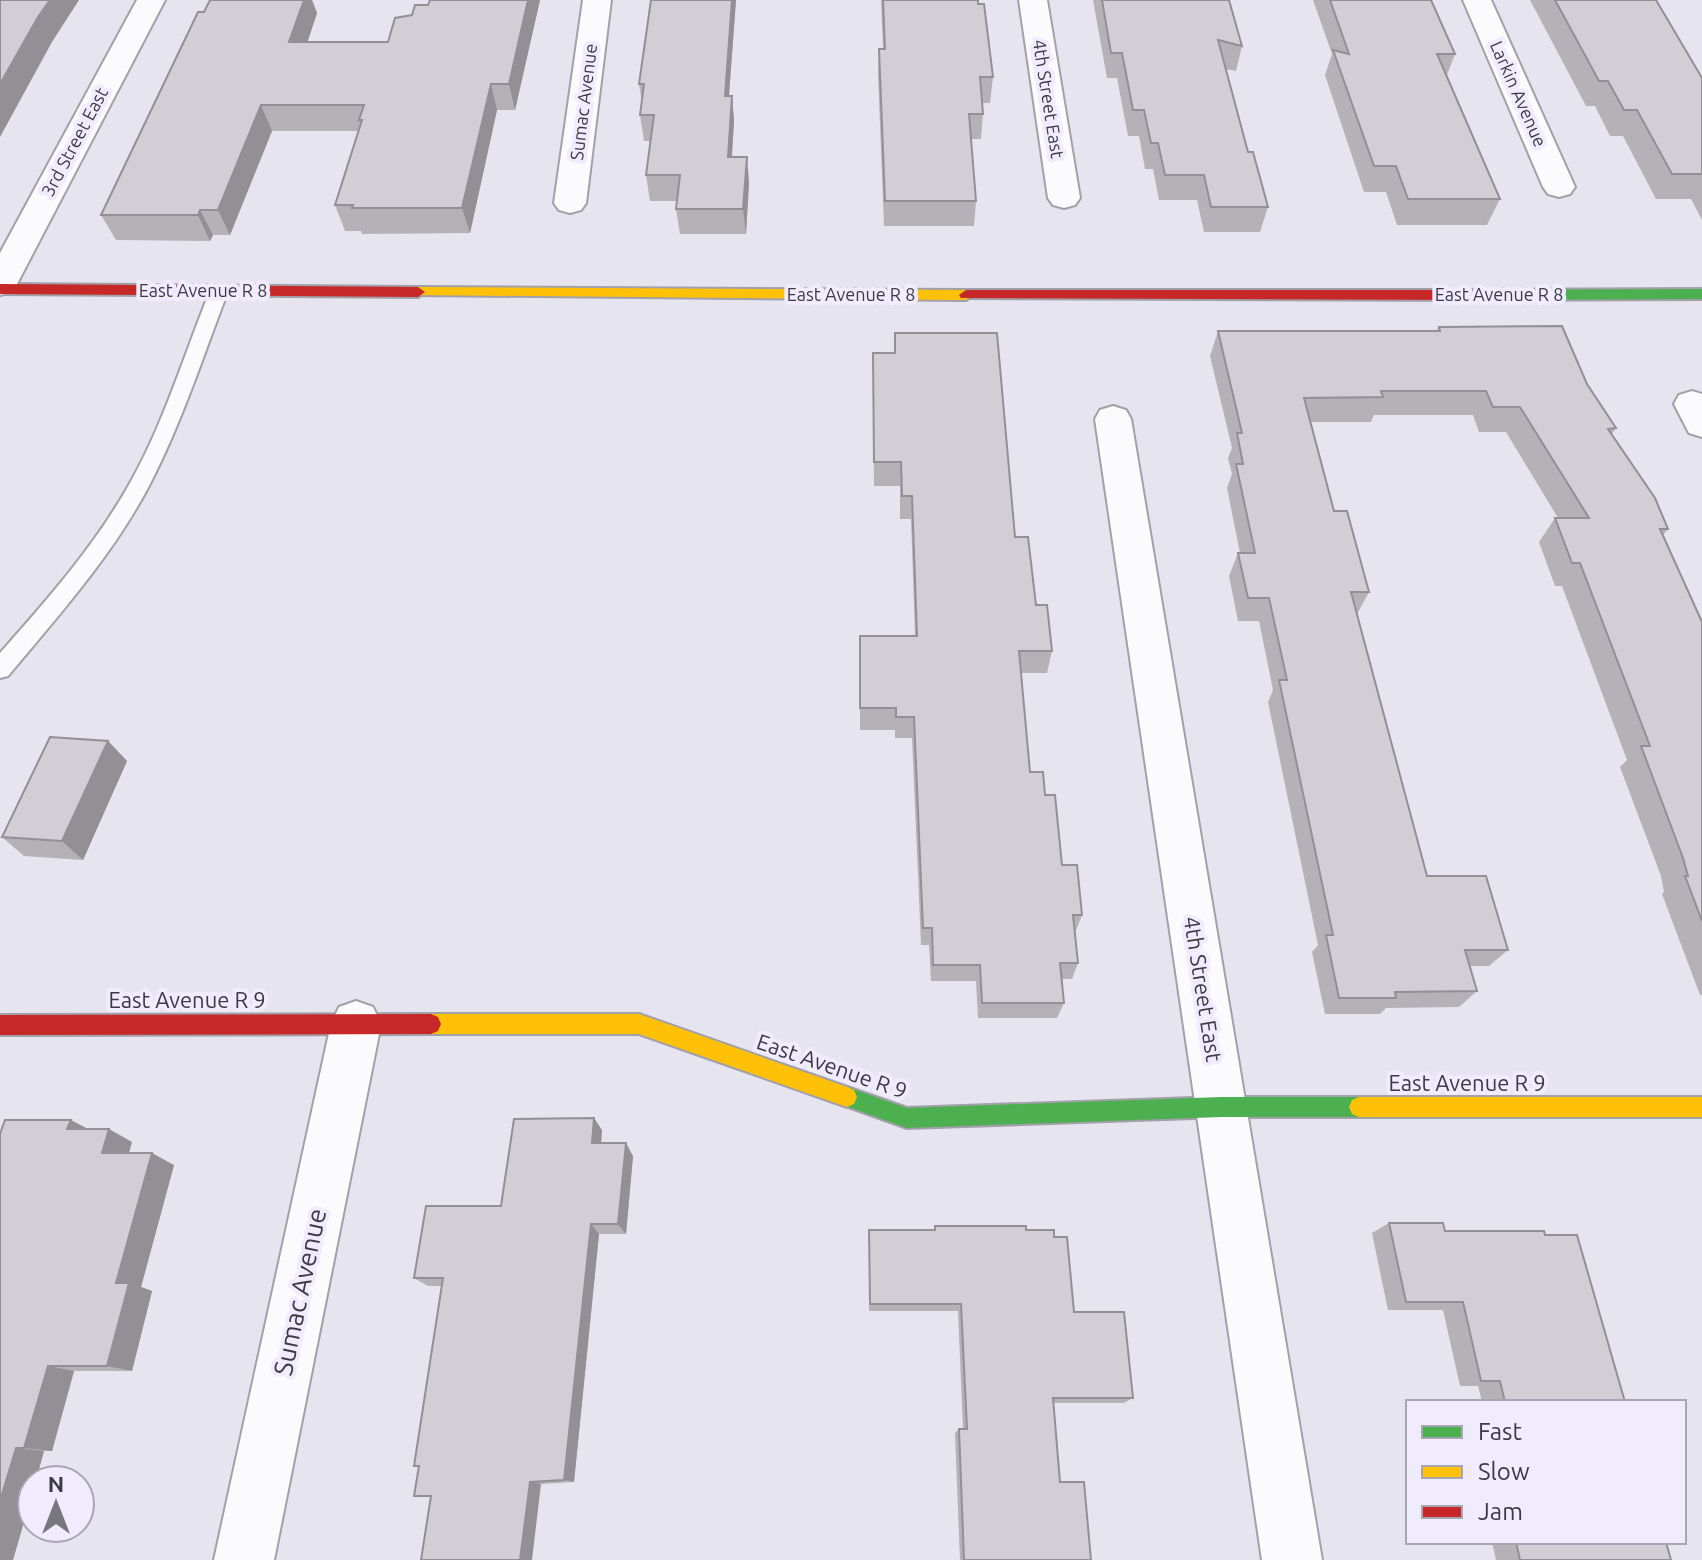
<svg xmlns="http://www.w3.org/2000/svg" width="1702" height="1560" viewBox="0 0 1702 1560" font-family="Ubuntu,sans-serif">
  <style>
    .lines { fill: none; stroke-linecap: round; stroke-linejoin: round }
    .lane-casing { stroke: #a2a0a9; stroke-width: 4 }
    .street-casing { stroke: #a2a0a9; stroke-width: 4 }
    .fast-casing { stroke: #a2a0a9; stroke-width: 4 }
    .slow-casing { stroke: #a2a0a9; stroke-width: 4 }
    .jam-casing { stroke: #a2a0a9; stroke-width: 4 }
    .lane { fill: #fbfbfd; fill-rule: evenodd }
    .street { fill: #fbfbfd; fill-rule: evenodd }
    .fast { fill: #4caf50; fill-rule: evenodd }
    .slow { fill: #ffc107; fill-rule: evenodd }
    .jam { fill: #c62828; fill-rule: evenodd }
    .wall { fill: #b4b1b7 }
    .shaded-wall { fill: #929095 }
    .building { fill: #d1ced5; stroke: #929095; stroke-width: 2 }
    .labels { text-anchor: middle; stroke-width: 8; stroke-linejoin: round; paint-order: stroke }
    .far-street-label { font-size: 18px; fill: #3c3a42; stroke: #f0ecfe }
    .street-label { font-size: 22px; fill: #3c3a42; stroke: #f0ecfe }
    .near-street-label { font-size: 26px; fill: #3c3a42; stroke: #f0ecfe }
  </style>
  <rect width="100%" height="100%" fill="#e6e4ef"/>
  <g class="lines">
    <defs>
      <path id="lane" d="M219,285l9,6c-25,65 -46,131 -78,193 -37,71 -91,131 -142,192l-8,2v-25c47,-53 95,-107 130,-170 34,-60 54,-128 80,-192z"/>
      <path id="street" d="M137,0h28l-148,284 -5,8 -12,3v-42z
        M583,0h28l-25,203 -5,7 -11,3 -11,-3 -5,-7z
        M1019,0h28l33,198 -5,7 -11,3 -11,-3 -5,-7z
        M1463,0h28l84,187 -5,7 -11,3 -11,-3 -5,-7z
        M1692,391l10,3v43l-13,-4 -15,-29 5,-9z
        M1113,406l13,4 5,9 191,1141h-60l-167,-1141 5,-9z
        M356,1001l17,6 8,17 -107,536h-60l117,-536 8,-17z"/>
      <path id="fast" d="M1702,289v10l-230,1 -7,-5 7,-5z
        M847,1087l60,21 315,-11h137l7,3 3,7 -3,7 -7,3h-137l-315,11 -67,-24 -3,-7 3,-7z"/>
      <path id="slow" d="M418,287l548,3 7,5 -7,5 -553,-5 -2,-3z
        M431,1014h208l208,73 7,3 3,7 -3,7 -7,3 -208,-73h-208l-7,-3 -3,-7 3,-7z
        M1359,1097h343v20h-343l-7,-3 -3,-7 3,-7z"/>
      <path id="jam" d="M0,284l418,3 7,5 -7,5 -418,-3z
        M966,290h506l7,5 -7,5 -511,-2 -2,-3z
        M431,1014l7,3 3,7 -3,7 -7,3 -431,1v-20z"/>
    </defs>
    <use href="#lane" class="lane-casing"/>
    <use href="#street" class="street-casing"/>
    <use href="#fast" class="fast-casing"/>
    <use href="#slow" class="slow-casing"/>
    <use href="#jam" class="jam-casing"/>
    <use href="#lane" class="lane"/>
    <use href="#street" class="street"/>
    <use href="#fast" class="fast"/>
    <use href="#slow" class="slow"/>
    <use href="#jam" class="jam"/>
  </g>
  <path class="wall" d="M210,0h102l5,13 -10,29h81l24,-27 16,-10 2,-5h110l-25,110h-18l-27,123 -108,1 -1,-3h-16l-10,-26 24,-74h-87l-42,104h-17l-3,6 -94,-1 -15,-25z
    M651,0h85l-7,96h3l2,25 -2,36 17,25 -3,52h-66l-4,-25 1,-8h-27l-4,-26 5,-34h-7l-4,-26 2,-13 -3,-18z
    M881,0h97l15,77 -3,26h-8l1,11 -2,25h-10l5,62 -2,25h-90l-6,-152 1,-25h4z
    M1093,0h136l13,46 -6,25 -10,-2 22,83 20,55 -8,25h-56l-7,-32h-38l-6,-31h-8l-6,-33h-11l-11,-58h-10z
    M1313,0h118l24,54 -8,21 53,124 -13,26h-90l-11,-33h-22l-39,-117 7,-21z
    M1530,0h126l46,78v142l-11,-21h-35l-33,-63h-13l-15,-30h-9z
    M1439,327l148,57 29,44 -4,6 56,95 -5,6 39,87v373h-2l-38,-101 2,-2 -3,-16 -41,-109 7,-7 -65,-174h-7l-16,-44 16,-24h3l-52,-86h-27l-6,-17h-99l-3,7h-60l23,89 35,81 -12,22 70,262 81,74 -19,16h-19l7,25 -18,16 -73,1 -6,6h-55l-13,-62 6,-7 -50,-243 5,-12 -14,-69h-21l-9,-45 9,-23h2l-13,-65 5,-14 -4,-16 4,-10 -22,-92 8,-25h218z
    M895,333l120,204 21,68 16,46 -5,22h-26l9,99 15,23 17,70 20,50 -7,18 3,30 -6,16h-11l3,24 -7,15h-79l-2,-37h-45l-2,-36h-8l-9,-207h-17v-8h-35v-94h55l-4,-117h-11v-33h-26l-1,-133h21z
    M108,741l19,20 -44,99 -59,-4 -22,-19z
    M89,1129l43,13 -3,11 45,12 -33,122 11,4 -20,80h-58l-22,80h-8l-8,29h-4v14l-19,66 -13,-426z
    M602,1130l-1,13 32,13 -7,78h-27l-25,248 -33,2 -111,13 -16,-1 5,-29 -5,-1 28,-180h-14l-14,-8 87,-72z
    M1389,1223l56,8 180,171h-143l-4,-16h-18l-17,-76h-55l-16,-77z
    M935,1226l91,4 28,7 20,75 59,86 -9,5h-70l6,79 31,78h-131l-5,-127 4,-4h4l-5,-118h-89v-81h65z
    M1492,1542h174l5,18h-175z"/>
  <path class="shaded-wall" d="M50,0h29l-27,42 -52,95v-53l38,-67z
    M300,0h12l5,13 -18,55 -10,-26z
    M528,0h12l-25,110 -6,-26z
    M732,0h4l-9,121 -2,-25z
    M491,84l6,26 -27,123 -8,-25z
    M732,96l2,25 -4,61 -2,-25z
    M261,105l11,26 -42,104 -12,-25z
    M747,157l2,25 -3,52 -3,-25z
    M200,210l13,25 -3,6 -12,-26z
    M108,741l19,20 -44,99 -21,-19z
    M594,1118l8,12 -2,26 -8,-13z
    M71,1120l23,12 -27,-3z
    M109,1129l23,13 -7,23 -23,-12z
    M626,1143l7,13 -7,78 -8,-10z
    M152,1153l22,12 -33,122 11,4 -20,80 -25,-5 9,-83z
    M591,1224l8,10 -25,248 -10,-2z
    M48,1366l26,5 -22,80 -28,-3z
    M16,1448l28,3 -8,29h-4v14l-19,66h-13v-59z
    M530,1482l11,2 -9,76h-12z"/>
  <path class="building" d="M0,0h50l-12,17 -38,67z
    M210,0h94l-15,42h99l7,-24 17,-3 3,-10h13l2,-5h98l-19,84h-18l-29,124h-110l1,-3h-18l27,-85h-3l5,-15h-103l-43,105h-18l-2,5h-97l97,-203h6z
    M651,0h81l-7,96h7l-4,61h19l-4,52h-67l4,-34h-34l8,-60h-14l4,-31h-5z
    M883,0h95v4h6l9,73h-13l3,37h-14l7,87h-91l-6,-152h6z
    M1102,0h127l13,46 -24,-6 30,112h5l15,55h-57l-7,-32h-39l-7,-32h-7l-7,-33h-11l-11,-57h-11z
    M1330,0h101l24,54h-18l63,145h-92l-12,-33h-22l-41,-116 16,4z
    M1555,0h101l46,78v96h-30l-35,-64h-13l-16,-29h-9z
    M1562,326l25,58 29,44 -8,1 47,69 13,31h-8l42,93v299l-17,-45h3l-5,-18 -42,-112h9l-70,-183h-8l-17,-45h34l-69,-111h-27l-7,-16h-105l2,6 -79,1 30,113h13l22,81h-18l76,284h59l22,74h-43l12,41 -82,1 1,6h-57l-13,-63h7l-54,-255h8l-18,-82h-21l-10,-45h17l-19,-89h7l-6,-31h5l-24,-102h222l-1,-4z
    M895,333h102l18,204h13l8,68h11l5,46h-33l11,121h13l2,23h10l7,70h15l5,50h-9l5,48h-18l4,40h-82l-2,-38h-47l-1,-37h-9l-9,-211h-18v-9h-36v-72h57l-5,-140h-10l-1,-34h-27l-1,-109h22z
    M50,737l58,4 -46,100 -60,-4z
    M594,1118l-2,25h34l-8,81h-27l-27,256 -34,2 -10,78h-99l10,-64h-17l5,-30h-5l29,-188h-29l12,-72h75l13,-87z
    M5,1120h66l-4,9h42l-7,24h50l-36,130h13l-22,83h-59l-24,82h-8l-16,53v-367z
    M1389,1223h54l2,8h99l1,4h32l48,167h-120l-5,-21h-19l-18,-79h-57z
    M935,1226h91v4h28v7h13l7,75h50l9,86h-80l7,84h24l7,78h-127l-5,-131h8l-6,-125h-91l-1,-74h66z
    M1516,1542h150l5,18h-151z"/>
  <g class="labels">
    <g class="far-street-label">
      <text transform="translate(1518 94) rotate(66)" y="6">Larkin Avenue</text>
      <text transform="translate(1048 99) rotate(81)" y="6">4th Street East</text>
      <text transform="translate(584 102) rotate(-83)" y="6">Sumac Avenue</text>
      <text transform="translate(75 142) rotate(-62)" y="6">3rd Street East</text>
      <text x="203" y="297">East Avenue R 8</text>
      <text x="851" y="301">East Avenue R 8</text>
      <text x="1499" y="301">East Avenue R 8</text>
    </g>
    <g class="street-label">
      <text transform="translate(1203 989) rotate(81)" y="8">4th Street East</text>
      <text x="187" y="1008">East Avenue R 9</text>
      <text transform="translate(832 1066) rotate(19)" y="8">East Avenue R 9</text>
      <text x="1467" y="1091">East Avenue R 9</text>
    </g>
    <g class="near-street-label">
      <text transform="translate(300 1292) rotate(-78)" y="9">Sumac Avenue</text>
    </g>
  </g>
  <rect x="1406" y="1400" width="280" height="144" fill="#f0ecfe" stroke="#a8a5b3" stroke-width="2"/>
  <rect x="1422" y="1426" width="40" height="12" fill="#4caf50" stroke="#a8a5b3" stroke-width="2"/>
  <text x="1478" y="1440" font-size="24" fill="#3c3a42">Fast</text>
  <rect x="1422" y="1466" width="40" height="12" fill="#ffc107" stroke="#a8a5b3" stroke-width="2"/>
  <text x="1478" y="1480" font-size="24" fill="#3c3a42">Slow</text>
  <rect x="1422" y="1506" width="40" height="12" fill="#c62828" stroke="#a8a5b3" stroke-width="2"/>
  <text x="1478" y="1520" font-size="24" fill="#3c3a42">Jam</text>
  <g transform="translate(56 1504)"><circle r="38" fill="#f0ecfe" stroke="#a8a5b3" stroke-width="2"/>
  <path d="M0-6L14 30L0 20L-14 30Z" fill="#78767f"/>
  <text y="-12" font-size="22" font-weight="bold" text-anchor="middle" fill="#3c3a42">N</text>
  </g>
</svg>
